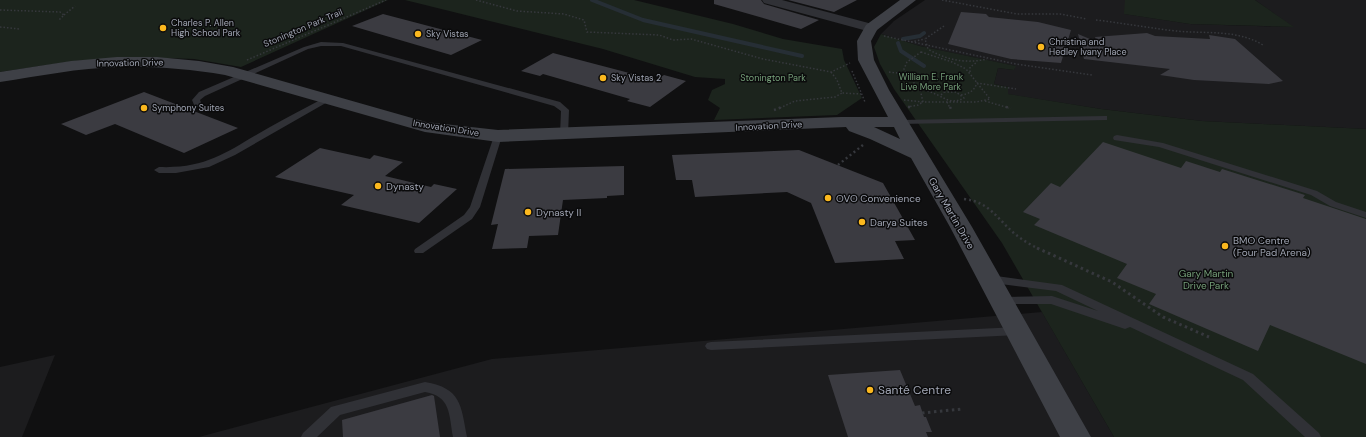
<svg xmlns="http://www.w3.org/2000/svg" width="1366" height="437" viewBox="0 0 1366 437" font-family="'DM Sans',sans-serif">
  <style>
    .built { fill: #1c1c1e }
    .green { fill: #1c241d }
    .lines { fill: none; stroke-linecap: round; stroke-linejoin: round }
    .stream { stroke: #262e35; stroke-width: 4 }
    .building { fill: #3b3b41 }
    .path-far2 { stroke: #36383d; stroke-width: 1.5; stroke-dasharray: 1.5 2; stroke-linecap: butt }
    .path-far1 { stroke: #36383d; stroke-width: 2.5; stroke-dasharray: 2 3; stroke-linecap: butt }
    .path { stroke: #36383d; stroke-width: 3; stroke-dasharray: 2.5 3.5; stroke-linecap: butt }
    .lane { fill: #303136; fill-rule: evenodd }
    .street { fill: #303136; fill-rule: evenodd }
    .secondary { fill: #3e4046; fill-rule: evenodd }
    .poi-dot { fill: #fbb81e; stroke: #0b0b0c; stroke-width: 1.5 }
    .labels { text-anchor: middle; stroke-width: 3; stroke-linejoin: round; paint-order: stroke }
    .far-poi-label { font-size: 9px; fill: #a0a5b3; stroke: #0b0b0c; text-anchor: start }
    .far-street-label { font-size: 9px; fill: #a0a5b3; stroke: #0b0b0c }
    .far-park-label { font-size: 9px; fill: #759f79; stroke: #0b0b0c }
    .poi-label { font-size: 10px; fill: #a0a5b3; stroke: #0b0b0c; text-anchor: start }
    .street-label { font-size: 10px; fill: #a0a5b3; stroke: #0b0b0c }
    .park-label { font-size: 10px; fill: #759f79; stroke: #0b0b0c }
    .near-poi-label { font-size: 12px; fill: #a0a5b3; stroke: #0b0b0c; text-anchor: start }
  </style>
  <rect width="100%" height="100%" fill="#101011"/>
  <path class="built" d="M925,0h200v14l65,10 103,3 -38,-27h111v129l-164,-8 -101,-12 -94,-15 1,-7 -14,-3 4,-16 16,2 1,-4 -95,-20 -39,-12 13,-13z
    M1042,312l72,125h-915l293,-78z
    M55,355l-33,82h-22v-70z"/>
  <path class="green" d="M0,0h388l-147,67 -47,-8 -56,-2 -64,4 -74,11z
    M405,0h229l99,24 50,15 59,10 2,11 18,38 -25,17 -123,5 6,-12 -12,-8 4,-10 13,-6v-5l-30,-2 -92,-28z
    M1125,0h130l39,27 -104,-3 -66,-10z
    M881,34l39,12 96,20 -2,4 -16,-2 -4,16 14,3v7l93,15 101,12 164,8v308h-252l-112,-194 -108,-154 -14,-25 -6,-17z"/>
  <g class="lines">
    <path class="stream" d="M592,0l51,20 159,36
      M903,39l17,-3 4,-3
      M898,43l3,8 23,15"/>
  </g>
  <path class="building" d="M714,0h47l3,4 55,16 -18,9 -87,-25z
    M788,0h69l-23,12z
    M961,12l25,2 3,3 49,5 33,8 -10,33 -50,-4 -63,-15z
    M383,14l99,26 -31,15 -99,-29z
    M1147,33l8,3 55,3 -1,-4 26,4 48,42 -14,3 -75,-4 -34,-5 10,-6 -86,-10 -6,-25 19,8 -2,-5z
    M553,53l103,27 8,-5 22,6 -36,26 -23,-6 3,-2 -87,-25 -3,2 -19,-5z
    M144,92l94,36 -54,25 -69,-29 -29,11 -25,-11z
    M1103,142l78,26 5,-7 34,11 2,-3 83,26 -2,3 63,21v145l-96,-39 -12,26 -109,-47 7,-10 -39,-16 10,-14 -93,-39 6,-6 -17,-7 28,-29 9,4z
    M320,148l50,11 4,-4 29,7 -18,14 46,11 3,-3 23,5 -38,34 -78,-18 13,-10 -79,-18z
    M799,150l84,33 32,57 -20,1 9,18 -69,4 -24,-60 -24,-11 -92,5 -3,-17h-16l-4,-25z
    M624,166v29l-17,1v2l-44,2 -5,35 -29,1 -2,12 -35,1 6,-25 -7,1 14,-56z
    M900,370l15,36 5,-1 4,12h2l6,15h-6l2,5h-80l-20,-62z
    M432,395l2,1 6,41h-97l-1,-17z"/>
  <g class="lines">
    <path class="path-far2" d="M476,0l41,11 47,3 20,6 3,12 72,3 14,5 18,-1 72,20 68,13 19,-9
      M942,0l75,14h43l27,5
      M0,10l60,2 4,3 -5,5
      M64,15l11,-9
      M1096,20c27,3 53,8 80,11 30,3 60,-2 87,14
      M944,26l-19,13 3,10c18,11 38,15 59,10
      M0,27l20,2
      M884,36l132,28 76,11
      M911,42l14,-3
      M921,52l31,10 14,7 24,30 -14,3h-53l-3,-13 -13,-13 -3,-7 3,-7z
      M247,60l139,-60
      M852,71l13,31
      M831,72l6,8 5,13 19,1
      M889,72l16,2
      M970,72v-5l6,-4
      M921,88l19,8
      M944,92h12l8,6c-9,5 -16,3 -24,-2z
      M961,95c8,-1 13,-4 16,-12l39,6
      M904,100l19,2 -5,3 -10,2
      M985,101l24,7
      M947,102l3,6
      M780,108l15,-7 40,-4 7,-4"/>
    <path class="path-far1" d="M908,107h2
      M950,107l2,4
      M1006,107l5,1
      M774,110l8,-3
      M838,165l25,-20
      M964,199c26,3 33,20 51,35 7,6 16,11 24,15"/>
    <path class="path" d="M1037,248l75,34 51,35 46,20
      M922,413l40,-4"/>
    <path class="lane" d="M321,42l22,1 217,59 9,8 -1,25 -4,3 -4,-3 1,-24 -7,-5 -213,-60h-20l-13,3 -103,47 -5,4 2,5 -1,2h-6l-3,-7 7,-8 105,-45z
      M324,98h3l4,2 -96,55 -26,12 -33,6h-17l-5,-3 5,-3c50,2 70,-17 111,-40 17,-10 36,-19 54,-29z
      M1104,116h3v4l-207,4 -4,-2 4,-2z
      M498,133l4,3 -22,71 -8,12 -49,34h-8l-1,-2 1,-2 49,-34 6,-8 24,-71z
      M1117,135l46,8 154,48 19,11 30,10v6l-36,-12 -19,-11 -152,-48 -45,-7 -1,-2 1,-2z
      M989,275l73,10 191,89 66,59 2,4h-16l-62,-57 -113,-53 -5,2 -74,-25h-54l-2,-3 2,-3 4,-1 51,-1 46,15 -42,-20 -71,-9 -2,-3 2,-3z
      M1018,327l4,1 2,3 -2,3 -4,1 -307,15 -4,-1 -2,-3 2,-3 4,-1z
      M425,382c36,6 36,23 42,55h-14c-4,-22 -2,-41 -28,-45l-85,23 -23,22h-16l2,-4 28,-26z"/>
    <path class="street" d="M762,0h20l94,25 2,3 -2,3 -5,1 -107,-29z"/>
    <path class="secondary" d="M900,0h16l-39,30 -6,11 3,19 15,30 83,137 119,210h-31l-110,-210 -39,-69 -41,-19 -21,-8 -3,-4 -348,15 -73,-10 -200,-57c-36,-6 -71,-9 -107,-8 -39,1 -79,9 -118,15v-10l71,-11 46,-4h40l42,4 34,6 193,55 72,8 343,-13h47l-30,-57 -1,-19 9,-16zM874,127h20l6,12z"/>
  </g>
  <g class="poi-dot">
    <circle cx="163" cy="28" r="4"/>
    <circle cx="418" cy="34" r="4"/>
    <circle cx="1041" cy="47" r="4"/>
    <circle cx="603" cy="78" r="4"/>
    <circle cx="144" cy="108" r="4"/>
    <circle cx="378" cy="186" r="4"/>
    <circle cx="828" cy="198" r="4"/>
    <circle cx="528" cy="212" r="4"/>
    <circle cx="862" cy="222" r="4"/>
    <circle cx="1225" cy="246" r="4"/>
    <circle cx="870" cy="390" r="4"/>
  </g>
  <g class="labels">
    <g class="far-poi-label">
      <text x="171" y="26">Charles P. Allen<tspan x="171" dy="10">High School Park</tspan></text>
      <text x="426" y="37">Sky Vistas</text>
      <text x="1049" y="45">Christina and<tspan x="1049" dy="10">Hedley Ivany Place</tspan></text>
      <text x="611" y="81">Sky Vistas 2</text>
      <text x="152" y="111">Symphony Suites</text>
    </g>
    <g class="far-street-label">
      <text transform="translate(303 28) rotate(-23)" y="3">Stonington Park Trail</text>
      <text transform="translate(130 63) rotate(-1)" y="3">Innovation Drive</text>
      <text transform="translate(769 126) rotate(-3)" y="3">Innovation Drive</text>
      <text transform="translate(446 128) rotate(9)" y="3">Innovation Drive</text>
    </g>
    <g class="far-park-label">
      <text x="931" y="80">William E. Frank<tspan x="931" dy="10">Live More Park</tspan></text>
      <text x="773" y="81">Stonington Park</text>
    </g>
    <g class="poi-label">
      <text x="386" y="190">Dynasty</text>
      <text x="836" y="202">OVO Convenience</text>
      <text x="536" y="216">Dynasty II</text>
      <text x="870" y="226">Darya Suites</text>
      <text x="1233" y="244">BMO Centre<tspan x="1233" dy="12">(Four Pad Arena)</tspan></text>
    </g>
    <g class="street-label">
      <text transform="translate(952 213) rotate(60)" y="4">Gary Martin Drive</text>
    </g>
    <g class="park-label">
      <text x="1206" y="277">Gary Martin<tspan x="1206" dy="12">Drive Park</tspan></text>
    </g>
    <g class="near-poi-label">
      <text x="878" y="394">Santé Centre</text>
    </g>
  </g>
</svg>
